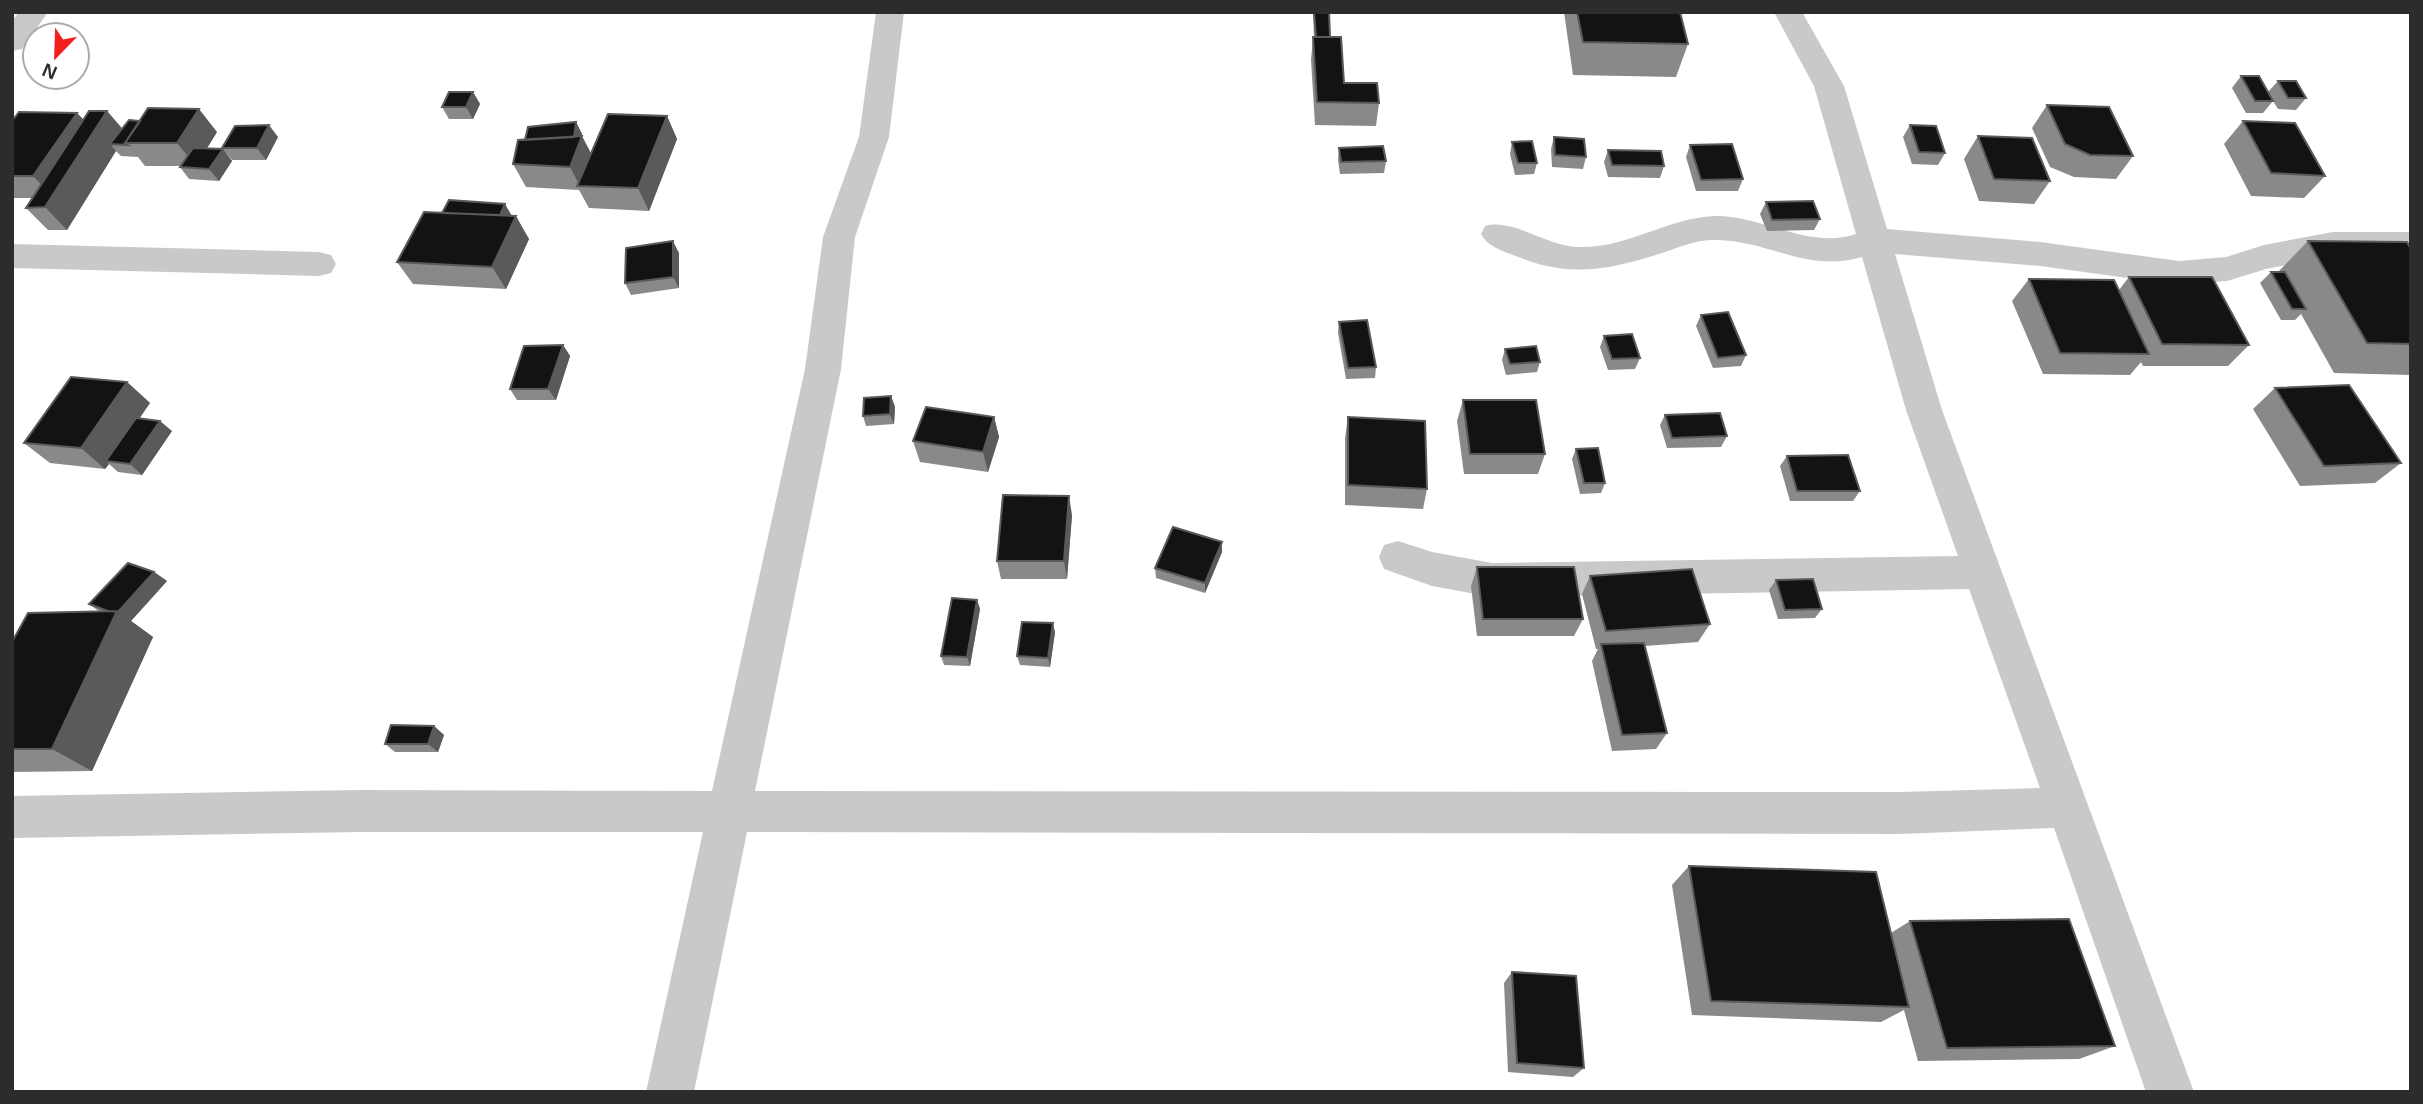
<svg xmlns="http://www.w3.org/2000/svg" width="2423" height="1104" viewBox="0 0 2423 1104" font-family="Arial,sans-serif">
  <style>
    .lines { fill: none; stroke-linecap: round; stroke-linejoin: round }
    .street { fill: #c9c9c9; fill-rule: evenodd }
    .wall { fill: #898989 }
    .shaded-wall { fill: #5a5a5a }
    .building { fill: #131313; stroke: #5a5a5a; stroke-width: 2 }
  </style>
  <rect width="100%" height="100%" fill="#fff"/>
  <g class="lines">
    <path class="street" d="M19,12h29l-26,37 -10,2v-30z
      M876,12h28l-15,125 -34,100 -14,132 -86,422 1145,1 140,-4 -71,-199 -477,8 -60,-11 -48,-17 -5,-12 5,-12 14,-4 34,11 60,11 466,-7 -52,-146 -44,-153c-55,16 -92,-16 -145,-17 -18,-1 -35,6 -52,12 -51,17 -93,26 -144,6 -15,-6 -33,-10 -40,-24l4,-8c27,-8 62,20 93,21 48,2 89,-29 136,-31 49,-1 93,34 142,18l-42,-148 -40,-74h28l42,74 43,143 153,13 139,19 47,-4 38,-12 69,-13h78v24h-78l-67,13 -39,12 -48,4 -139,-19 -145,-12 47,156 252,682h-48l-92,-264 -154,6 -1153,-2 -53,260h-48l57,-260h-343l-348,6v-42l348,-6 352,1 93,-422 18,-132 36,-100z
      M12,244l307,8 12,3 5,9 -5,9 -12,3 -307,-8z"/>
  </g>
  <path class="wall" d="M1313,12h16l1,25 14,46 35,20 -3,23 -61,-1 -4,-65 2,-23h1z
    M1564,12h116l8,32 -12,33 -103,-2z
    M2241,76l27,16 10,-11 28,17 -10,12 -18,-1 -5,-8 -10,12h-17l-14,-25z
    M473,92l7,12 -7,15h-24l-7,-12z
    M2047,105l86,51 -17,23 -42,-2 -24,-10 -18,-39z
    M107,111l15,18 95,3 -10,16 16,1 9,12 -13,20 -30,-2 -9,-12v-1h-35l-7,-9 -17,-1 -5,-5 -49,79h-19l-22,-22 6,-10h-20v-77l65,-8 6,6z
    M667,116l10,23 -28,72 -60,-3 -10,-18 -53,-3 -13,-23 12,-24 51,-18 6,12v3l9,17z
    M2243,121l82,55 -21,22 -53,-2 -27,-52z
    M1910,125l35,28 -7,12 -26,-1 -9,-27z
    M1978,136l72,45 -16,23 -55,-3 -15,-42z
    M278,137l-12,23h-34l-10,-12z
    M1554,137l32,20 -3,12 -31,-2 -1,-18z
    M1512,142l25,21 -3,11 -19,1 -5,-21z
    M1690,145l53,34 -5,12h-42l-10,-34z
    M1339,148l47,13 -2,12 -44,1 -2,-14z
    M1608,150l56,16 -4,12 -52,-1 -4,-15z
    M1766,202l54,17 -6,11 -47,1 -7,-17z
    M512,216l17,23 -23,50 -93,-5 -16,-22z
    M2308,241l103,8v126l-77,-2 -33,-59 -6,6h-14l-21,-37 11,-11h7z
    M679,253v35l-48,7 -6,-12z
    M2129,277l120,68 -21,21h-85l-2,-4 -11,13 -87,-1 -31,-73 17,-22 90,11z
    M1701,315l45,40 -5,11 -28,2 -17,-42z
    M1339,322l37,45 -1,11 -29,1 -8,-46z
    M1604,336l36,22 -5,11 -27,1 -8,-23z
    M563,345l7,11 -14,44h-39l-7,-11z
    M1505,349l35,13 -3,10 -31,3 -4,-15z
    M127,382l23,21 -11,15 33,13 -30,44 -24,-3 -9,-8 -4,5 -55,-6 -26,-20z
    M2275,388l126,75 -26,20 -75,3 -47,-77z
    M891,396l4,11 -1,17 -28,2 -3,-10z
    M1463,400l82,54 -7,20h-74l-7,-53z
    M1665,415l62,21 -6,11 -54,1 -7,-23z
    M994,417l5,20 -11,35 -68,-10 -7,-21z
    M1348,417l79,72 -4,20 -78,-4v-67z
    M1576,449l29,34 -4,10 -21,1 -8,-35z
    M1787,456l73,35 -7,10h-63l-10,-35z
    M1072,515l-5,64h-66l-4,-18z
    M1222,552l-17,41 -49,-15 -1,-10z
    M1477,567l106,52 -9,17h-97l-6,-50z
    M154,572l13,9 -36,40 22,16 -61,134 -80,1v-130l88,-30 -11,-8z
    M1590,576l120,48 -12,18 -53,4 22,87 -11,16 -44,2 -20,-90 6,-12h-2l-14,-55z
    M1776,580l46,29 -7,9 -37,1 -9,-29z
    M977,600l3,9 -10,57 -26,-1 -3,-9z
    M1055,632l-5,35 -30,-2 -3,-9z
    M434,726l10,9 -6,17h-43l-10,-8z
    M1689,866l202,67 19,-12 205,125 -36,13 -161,2 -14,-51 -23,12 -189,-7 -20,-130z
    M1512,972l72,96 -11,9 -65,-5 -4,-89z"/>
  <path class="shaded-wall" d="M473,92l7,12 -7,15 -7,-12z
    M199,109l18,23 -21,34 -19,-23z
    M107,111l20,23 -17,10 6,7 -49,79 -22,-23 7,-11 -19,-20 44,-63 17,18z
    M667,116l10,23 -28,72 -11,-23z
    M576,122l6,12v4v-2l12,23 -14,27 -10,-19z
    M269,125l9,12 -12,23 -9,-12z
    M223,149l9,12 -13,20 -10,-12z
    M505,204l7,12 -15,4z
    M516,216l13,23 -23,50 -14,-22z
    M673,241l6,12v35l-6,-11z
    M563,345l7,11 -14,44 -8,-11z
    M127,382l23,21 -40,59 -4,-1 3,3 -4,5 -24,-21z
    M891,396l4,11 -1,17 -4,-10z
    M994,417l5,20 -11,35 -5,-20z
    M160,421l12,10 -30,44 -12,-11z
    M1069,496l3,19 -5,64 -3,-18z
    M1222,542v10l-17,41v-10z
    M154,572l13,9 -36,40 22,16 -61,134 -40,-22 65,-138z
    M977,600l3,9 -10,57 -3,-9z
    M1053,623l2,9 -5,35 -2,-9z
    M434,726l10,9 -6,17 -10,-8z"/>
  <path class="building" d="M1314,12h15l1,25h-14z
    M1577,12h103l8,32 -105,-2z
    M1313,37h28l3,46h33l2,20 -62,-1z
    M2241,76h18l14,25h-18z
    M2278,81h18l10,17h-18z
    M449,92h24l-7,15h-24z
    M2047,105l62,2 24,49 -43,-1 -25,-11z
    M148,108l51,1 -22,34h-52z
    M89,111h18l-62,96 -19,1z
    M19,112l58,1 -44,63h-21v-55z
    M608,114l59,2 -29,72 -61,-2z
    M129,120l11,1 -15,22 3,2 -18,-1z
    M2243,121l52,2 30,53 -54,-3z
    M576,122l-2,15 -49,3 3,-13z
    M269,125l-12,23h-35l13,-22z
    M1910,125l26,1 9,27 -26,-1z
    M582,136l-12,31 -57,-3 5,-24z
    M1978,136l54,2 18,43 -56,-2z
    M1554,137l30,2 2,18 -31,-2z
    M1532,141l5,22h-19l-6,-21z
    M1732,144l11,35 -42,1 -11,-35z
    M1383,146l3,15 -45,1 -2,-14z
    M193,148l30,1 -14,20 -29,-2z
    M1608,150l53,1 3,15 -52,-1z
    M449,200l56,4 -5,11 -58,-2z
    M1813,201l7,18 -48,1 -6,-18z
    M424,212l92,4 -24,51 -95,-5z
    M673,241v36l-48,6 1,-35z
    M2308,241l99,1 4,7v95l-44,-1z
    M2271,272h14l21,37h-14z
    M2129,277h83l37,68 -87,-1z
    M2029,279l85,1 35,74 -89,-1z
    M1728,312l18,43 -28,3 -17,-43z
    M1367,320l9,47 -28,1 -9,-46z
    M1632,334l8,24 -28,1 -8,-23z
    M563,345l-15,44h-38l14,-43z
    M1536,346l4,16 -30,2 -5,-15z
    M71,377l56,5 -46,66 -57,-5z
    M2349,385l52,78 -77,3 -49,-78z
    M891,396l-1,18 -27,2 1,-18z
    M1463,400h73l9,54h-75z
    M926,407l68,10 -11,35 -70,-11z
    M1720,413l7,23 -55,2 -7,-23z
    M1348,417l77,4 2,68 -79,-4z
    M136,418l24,3 -30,43 -24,-3z
    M1598,448l7,35h-21l-8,-34z
    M1848,455l12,36h-63l-10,-35z
    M1003,495l66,1 -5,65h-67z
    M1173,527l49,15 -17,41 -50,-15z
    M128,563l26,9 -36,40 -10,-1 -19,-7z
    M1477,567h97l9,52h-100z
    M1692,569l18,55 -104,7 -16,-55z
    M1813,579l9,30 -37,1 -9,-30z
    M952,598l25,2 -10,57 -26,-1z
    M117,611l-65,138h-40v-107l16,-29z
    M1022,622l31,1 -5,35 -31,-2z
    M1644,643l23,90 -45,2 -21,-91z
    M391,725l43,1 -6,18h-43z
    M1689,866l187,6 33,135 -198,-6z
    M2069,919l46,127 -168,2 -37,-127z
    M1512,972l64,4 8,92 -67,-5z"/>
  <rect width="2423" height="1104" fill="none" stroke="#2c2c2c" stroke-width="28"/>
  <g transform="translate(56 56) rotate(203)"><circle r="33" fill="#ffffff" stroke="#ababab" stroke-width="2"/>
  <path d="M0-5L12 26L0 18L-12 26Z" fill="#f31f1e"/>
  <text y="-10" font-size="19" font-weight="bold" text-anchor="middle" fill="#2c2c2c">N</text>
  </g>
</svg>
